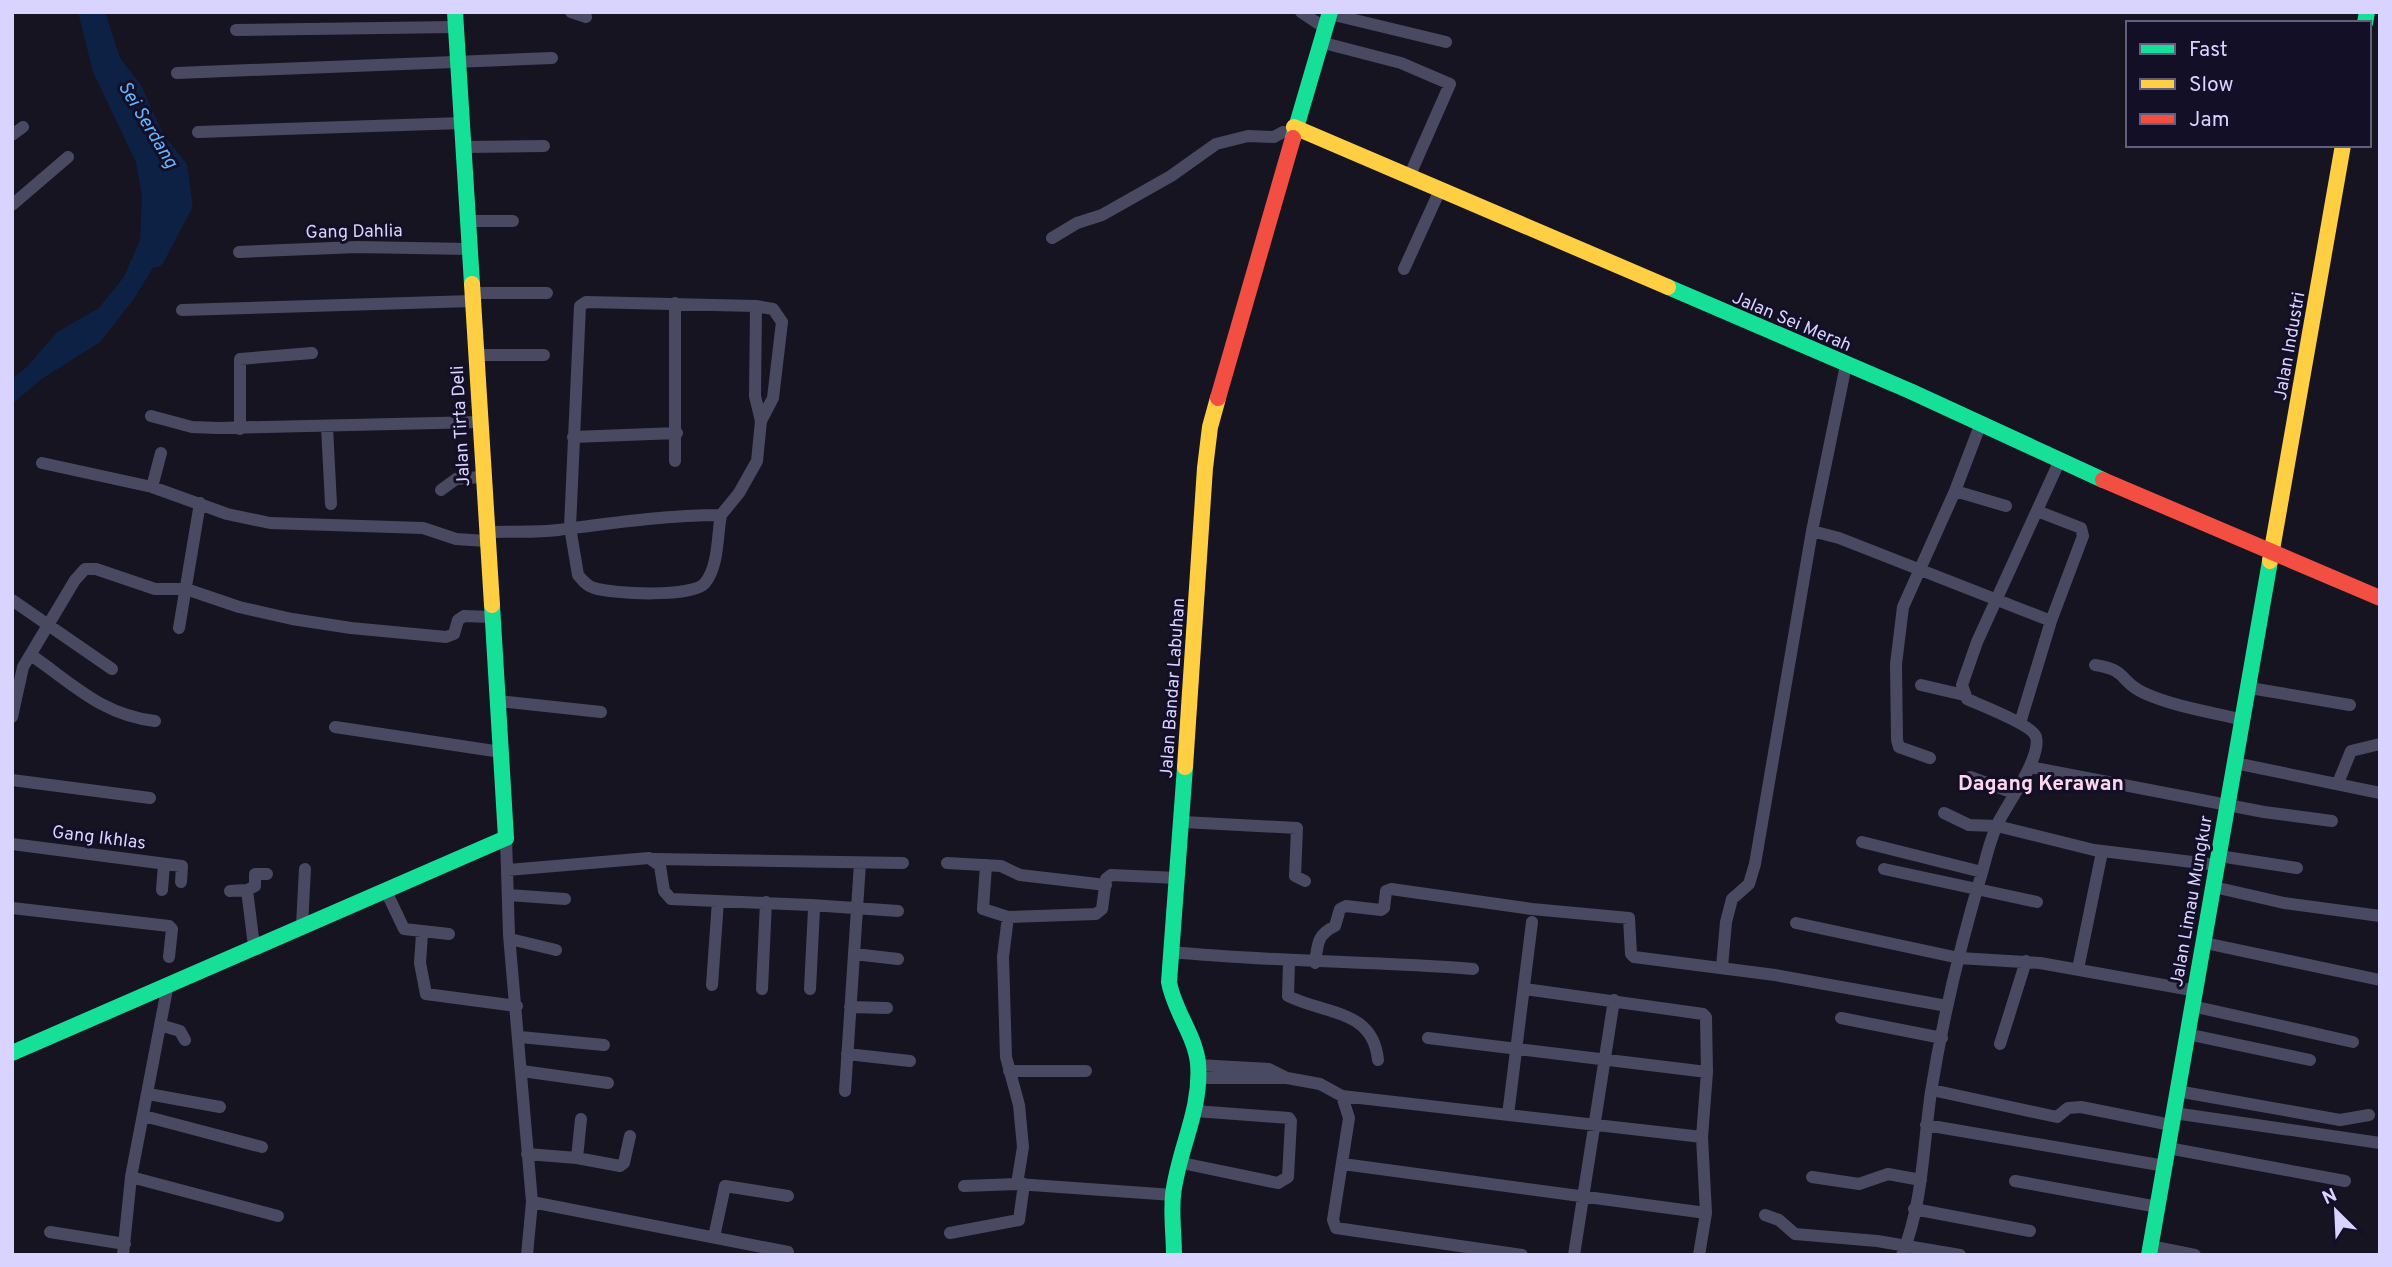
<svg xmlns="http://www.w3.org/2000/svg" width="2392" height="1267" viewBox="0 0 2392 1267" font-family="Overpass,sans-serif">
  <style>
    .water { fill: #0d2144 }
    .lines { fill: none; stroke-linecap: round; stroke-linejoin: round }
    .river { stroke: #0d2144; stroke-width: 19 }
    .street { stroke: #4a4962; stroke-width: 12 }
    .fast { stroke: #16e098; stroke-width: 16 }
    .slow { stroke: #ffcf43; stroke-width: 16 }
    .jam { stroke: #f24e42; stroke-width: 16 }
    .labels { text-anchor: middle; stroke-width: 6; stroke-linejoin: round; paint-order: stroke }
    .street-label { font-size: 18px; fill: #d9d4ff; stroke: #130f26 }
    .water-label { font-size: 19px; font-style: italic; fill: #62b6ff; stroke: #130f26 }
    .quarter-label { font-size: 21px; font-weight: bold; fill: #ffd6f0; stroke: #130f26 }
  </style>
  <rect width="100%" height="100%" fill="#161421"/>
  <path class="water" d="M78,12h27l22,67 3,29 32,29 12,36 1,39 -13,41 -29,47 -33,42 -60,38 -28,24v-25l16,-13 29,-34 42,-24 25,-31 16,-37 2,-43 -6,-35 -43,-90z"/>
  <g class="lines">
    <path class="river" d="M111,62l22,28 22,50 23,28 5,37 -28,53"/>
    <path class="street" d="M571,12l15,5
      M1301,12l24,16
      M1330,14l116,28
      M236,30l219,-3
      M1320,42l81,21 49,21 -41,93
      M177,73l375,-15
      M198,132l264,-9
      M12,135l11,-8
      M463,147l81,-1
      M12,205l56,-48
      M468,221h45
      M1052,238l25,-15 25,-8 69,-39 45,-32 32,-8 26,1 9,-5 10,1
      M239,252l118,-5 112,2
      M1404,269l36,-79
      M472,293h75
      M675,303v158
      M756,306l17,3 9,13 -9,76 -12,23
      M182,310l290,-9
      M475,355h69
      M151,416l41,11 26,1 261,-6
      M327,427l4,77
      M240,429v-70l72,-6
      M573,437l104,-4
      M42,463l110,24 75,27 43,9 153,5 33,11 30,2
      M152,487l9,-34
      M441,490l15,-11 25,-2
      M1955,491l51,15
      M1812,531l27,7 212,83
      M487,532c23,-1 47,1 71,-2 54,-7 108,-15 163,-15l18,-22 18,-32 4,-40 -6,-25 1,-90 -170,-4 -6,4 -10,221 8,48c5,6 9,11 16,13 19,6 99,10 111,-5 14,-17 12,-48 16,-68
      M12,600l100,69
      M179,628l21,-125
      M31,655c42,29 71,60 124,66
      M2095,665c34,5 23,16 49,28 31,14 67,19 100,27
      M1921,685l43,10
      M2250,688l100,17
      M498,701l103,11
      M12,717l11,-50 52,-87 10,-11h11l59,20h31l53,18 53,12 59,9 95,9 8,-3 4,-14 6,-4 27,1
      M2020,723l31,-102 32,-85 -2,-8 -44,-17
      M335,727l166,25
      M1930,758l-31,-11 -2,-7 -1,-76 7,-57 52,-116 26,-68
      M2235,763l145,30
      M2030,767l234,45 68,9
      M1970,777l44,16
      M12,780l138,18
      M2338,783l13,-32 29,-7
      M1944,813l25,12 28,1 97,24 123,15
      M1183,822l114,6 -2,48 10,5
      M506,838l3,97 23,267 -5,53
      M1862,842l120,30
      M12,844l170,22 -1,16
      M2219,856l78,12
      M654,859l249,4
      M947,863l54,3 19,9 86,10
      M986,865l-3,44 25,8
      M1884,869l153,33
      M507,870l142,-12 11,8 4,25 7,8 140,6 3,4 -4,80
      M2214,887l70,16 96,13
      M162,890l2,-26
      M247,890l8,-4v-12h12
      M230,891l17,-1 7,56
      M386,891l18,38 45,5
      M508,895l57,4
      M811,905l87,6
      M12,908l157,18 3,3 -3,28
      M1796,923l163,35 81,5 157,28
      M302,925l3,-56
      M422,934l-2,29 6,31 91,12
      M510,939l46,11
      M2205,943l175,37
      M1172,952c100,10 200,9 301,17
      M854,954l44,5
      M1289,962l-1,34c38,19 85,13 90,64
      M1315,963c3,-20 2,-28 20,-37l5,-17 6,-3 35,4 3,-2 2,-17 5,-2 141,20 97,9 2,36 3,3 141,18 172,31
      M1722,967l4,-45 6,-23 17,-15 6,-20 57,-333 34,-166
      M2078,969l24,-117
      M712,985l6,-84
      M762,989l4,-87
      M1525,989l178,25 3,3 1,55 -5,65 4,76 -7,42
      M2192,1006l161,36
      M850,1007l37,1
      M1841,1018l101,20
      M160,1025l20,6 5,9
      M2187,1034l123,26
      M520,1037l84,8
      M1428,1038l279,34
      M2000,1044l26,-83
      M847,1054l63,7
      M1198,1065l71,4 18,9 33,6 22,12 7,22 -16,102 3,8 186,27
      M522,1071l86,12
      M1009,1071h77
      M1198,1078h88
      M1932,1090l125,27 11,-9 13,-1 90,18
      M845,1091l15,-228
      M2177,1091l163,29 29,-5
      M148,1094l72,13
      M1342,1096l360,41
      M2174,1113l206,30
      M1508,1115l24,-193
      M144,1116l118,31
      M1926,1125l239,41
      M2168,1148l177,33
      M527,1154l50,4 43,8 4,-3 6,-27
      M577,1158l4,-39
      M1182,1163l96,20 10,-6 3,-56 -2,-3 -94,-7
      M1343,1164l363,49
      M131,1177l147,39
      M1812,1177l47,7 29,-10 33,6
      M2015,1181l143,26
      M964,1186l53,-2
      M1173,1195l-156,-11 6,-37 -4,-42 -13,-48 -3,-100 5,-40 88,-3 6,-5 4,-30 5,-4 67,3
      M532,1202l256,50
      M1914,1209l116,22
      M1765,1215l14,5 16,14 82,7 83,14
      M50,1232l75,12
      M950,1233l69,-13 5,-36
      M714,1237l11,-51 63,10
      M2150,1246l45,9
      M123,1255l8,-78 37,-193
      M1574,1255l40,-255
      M1902,1255c21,-51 21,-109 29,-163 12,-75 30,-150 52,-223 4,-15 8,-32 15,-46 9,-19 44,-66 38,-86 -3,-12 -56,-32 -69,-38l-5,-14 15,-43 83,-182"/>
    <path class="fast" d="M455,12l17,272
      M2365,23l2,-11
      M1293,138l37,-126
      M1668,287l242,104 193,89
      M12,1053l494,-215 -14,-233
      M1174,1255c0,-19 -3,-40 -1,-60 5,-45 29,-85 25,-132 -3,-28 -24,-52 -29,-81l16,-215
      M2149,1255l121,-694"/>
    <path class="slow" d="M1294,127l374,160
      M472,284l20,321
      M2270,561l73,-416
      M1185,767l20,-299 5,-41 8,-29"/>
    <path class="jam" d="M1218,398l75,-260
      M2103,480l277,118"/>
  </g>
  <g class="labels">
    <g class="street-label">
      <text transform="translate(354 231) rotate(-1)" y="6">Gang Dahlia</text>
      <text transform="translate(1792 321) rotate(23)" y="6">Jalan Sei Merah</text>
      <text transform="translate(2289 346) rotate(-80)" y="6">Jalan Industri</text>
      <text transform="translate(460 426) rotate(-93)" y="6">Jalan Tirta Deli</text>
      <text transform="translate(1172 688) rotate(-86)" y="6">Jalan Bandar Labuhan</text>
      <text transform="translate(99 837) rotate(7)" y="6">Gang Ikhlas</text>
      <text transform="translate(2191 901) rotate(-80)" y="6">Jalan Limau Mungkur</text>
    </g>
    <g class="water-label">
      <text transform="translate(149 124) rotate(59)" y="7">Sei Serdang</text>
    </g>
    <g class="quarter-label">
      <text x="2041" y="790">Dagang Kerawan</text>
    </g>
  </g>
  <rect width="2392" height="1267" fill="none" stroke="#d9d4ff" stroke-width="28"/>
  <rect x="2126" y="21" width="245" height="126" fill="#130f26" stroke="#625e7d" stroke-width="2"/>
  <rect x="2140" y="44" width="35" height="10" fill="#16e098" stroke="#625e7d" stroke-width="2"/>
  <text x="2189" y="56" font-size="21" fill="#d9d4ff">Fast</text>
  <rect x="2140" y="79" width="35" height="10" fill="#ffcf43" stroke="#625e7d" stroke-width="2"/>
  <text x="2189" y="91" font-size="21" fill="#d9d4ff">Slow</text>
  <rect x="2140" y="114" width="35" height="10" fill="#f24e42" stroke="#625e7d" stroke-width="2"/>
  <text x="2189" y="126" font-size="21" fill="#d9d4ff">Jam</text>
  <g transform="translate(2336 1211) rotate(336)" stroke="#130f26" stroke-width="5" paint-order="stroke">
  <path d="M0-5L12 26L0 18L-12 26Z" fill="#d9d4ff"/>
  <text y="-10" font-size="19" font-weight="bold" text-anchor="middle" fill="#d9d4ff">N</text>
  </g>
</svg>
